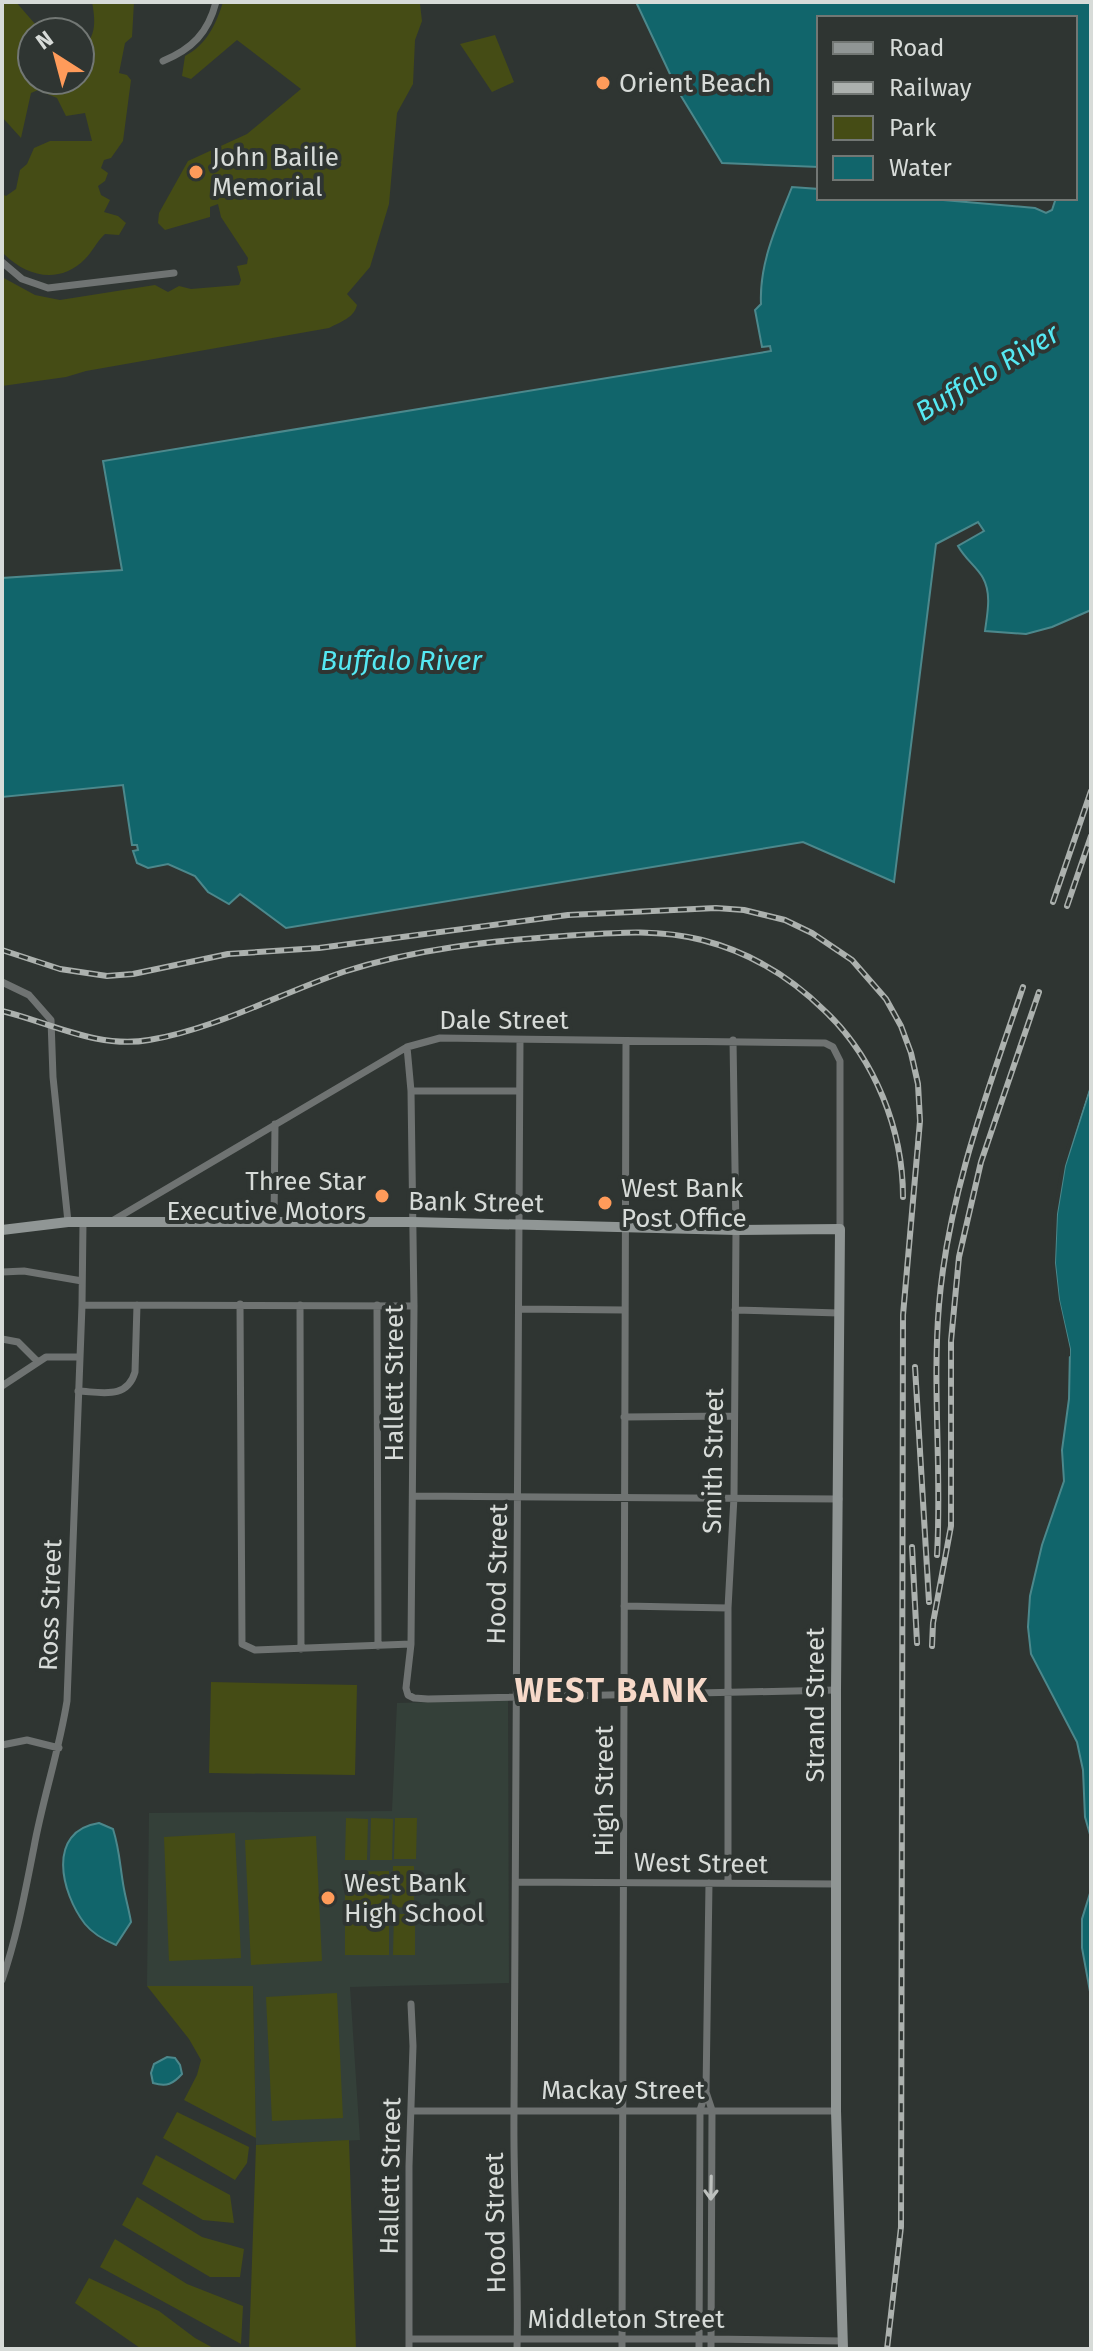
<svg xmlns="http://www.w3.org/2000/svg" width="1093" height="2351" viewBox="0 0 1093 2351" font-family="'Fira Sans',sans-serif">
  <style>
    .built { fill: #344039 }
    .green { fill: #454c15 }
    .water { fill: #11656b; stroke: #4c888c; stroke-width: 2 }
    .pier { fill: #2f3532 }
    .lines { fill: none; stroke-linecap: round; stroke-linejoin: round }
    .street { stroke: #6f7372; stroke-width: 7 }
    .secondary { stroke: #909695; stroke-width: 10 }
    .rail-casing { stroke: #acb1ae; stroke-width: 6 }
    .rail { stroke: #2f3532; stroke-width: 3; stroke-dasharray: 9; stroke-linecap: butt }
    .oneway { stroke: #bdc1be }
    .poi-dot { fill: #ff9b5a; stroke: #2f3532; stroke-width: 3 }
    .labels { text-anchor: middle; stroke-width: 8; stroke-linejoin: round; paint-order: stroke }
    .poi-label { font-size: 26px; fill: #d7dbd8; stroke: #2f3532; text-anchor: start }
    .street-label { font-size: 26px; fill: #d7dbd8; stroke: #2f3532 }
    .water-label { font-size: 28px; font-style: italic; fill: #55e8f2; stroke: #2f3532 }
    .district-label { font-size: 34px; font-weight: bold; letter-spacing: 2px; fill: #f7d9c9; stroke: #2f3532 }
  </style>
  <rect width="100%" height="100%" fill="#2f3532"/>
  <path class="built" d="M508,1700l1,283 -159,4 10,153 -104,5 -3,-158 -106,-1 2,-173 243,-2 5,-108z"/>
  <path class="green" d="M2,2h14l26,30h-10v48h48v-28c16,-15 16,-29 12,-50h42l-2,35 -7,6 -6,30 8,2 4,5 -8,61 -12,17 -7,2 -3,8 7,5 -3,8 -7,5 3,9 9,5 -6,12 14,4 8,7 -7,12 -14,-1c-8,7 -12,17 -20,25 -26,26 -59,18 -83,-7v-58l4,2 10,-7 4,-19 7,-6 7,-16 16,-7h42l-7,-28 -19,3 -9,-18 -19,-8 -7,3 -10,45 -19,-21z
    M223,2h195l2,2 2,17 -7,19 -2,44 -16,29 -8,91 -19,63 -23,27 10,11c-3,13 -17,17 -28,23l-243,43 -20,6 -64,9v-109l33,18 25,5 95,-15 13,7 11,-6 12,3 48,-4 2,-5 -4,-14 10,-2 1,-6 -27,-41 -3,-13 -8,3v10l-45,13 -7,-7 1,-10 29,-52 59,-27 54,-45 -64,-49 -46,39 -9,-3 3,-20c21,-11 31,-31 38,-54z
    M495,35l19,47 -22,10 -32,-48z
    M211,1682l146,3 -2,90 -146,-2z
    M346,1818l22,1 -1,41h-22z
    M371,1818l22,1 -1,41h-22z
    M395,1818h22l-1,41h-22z
    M235,1833l6,125 -72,3 -5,-124z
    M316,1836l6,125 -71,4 -6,-125z
    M393,1866h21v42l-22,-1z
    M389,1871v84h-44v-83z
    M394,1914h21v41h-22z
    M147,1986h106l3,152 -72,-38 13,-25 4,-15 -12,-21z
    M337,1993l6,125 -71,3 -6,-124z
    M177,2112l72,35 -2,16 -12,17 -72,-42z
    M349,2140l7,209h-107l7,-204z
    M156,2155l74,40 4,28 -31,-3 -61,-36z
    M137,2197l65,40 42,12 -4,28h-30l-88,-52z
    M115,2239l72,45 56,22 -2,38 -141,-77z
    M89,2278l70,33 36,27 20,11 -75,-1 -65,-45z"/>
  <path class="water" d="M636,2h455v608l-39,17 -26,7 -41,-3c2,-16 7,-37 -2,-53 -6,-11 -18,-19 -25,-32l26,-15 -6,-9 -42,22 -42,338 -91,-40 -517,86 -46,-34 -11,10 -21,-12 -13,-16 -27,-12 -20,4 -11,-5 -4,-12 5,-1 -1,-5h-5l-9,-60 -121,12v-219l120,-8 -19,-109 668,-110 -1,-5 -8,1 -7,-37 6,-6c-2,-41 16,-79 31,-117l27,2v9h101l115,10 11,5 6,-3 4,-12h19v-180h-256v149l-97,-4 -44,-72z
    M1091,1086v752l-6,-21 -2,-47 -6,-28 -46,-88 -3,-27 2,-31 12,-51 22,-64 -2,-31 7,-51 1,-50 -11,-49 -4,-37 2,-49 8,-48z
    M99,1823l14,6c7,22 7,39 11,60 2,11 5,21 7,33l-15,23c-12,-5 -23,-11 -31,-21 -24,-31 -39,-93 14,-101z
    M1091,1890v107l-9,-49v-29z
    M167,2057l8,1 5,7 2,9c-9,10 -15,13 -29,9l-2,-10 3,-9z"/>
  <path class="pier" d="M1091,1082l-26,84 -8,48 -2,49 4,36 11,50v7l-4,2 -4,-34 -7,-24 -4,-37 2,-49 8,-49 22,-70z"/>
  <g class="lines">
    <path class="street" d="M163,61c29,-12 45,-28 53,-59
      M2,262l20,17 26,9 126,-15
      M2,982l27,13 22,25 2,57 15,145
      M407,1047l4,44 3,215 -3,338 -5,44 2,7 6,3 14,1 408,-9
      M411,1091h108
      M112,1221l295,-174 33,-9 385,5 8,4 7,14v168
      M274,1223l1,-99
      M2,1272l22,-1 58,10
      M240,1304l2,340 13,6 156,-6
      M82,1305l332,1
      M300,1305l1,344
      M377,1305l1,341
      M519,1309l106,1
      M735,1310l104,3
      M2,1339l16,3 19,19
      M2,1386l44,-29h33
      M78,1391c23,1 49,9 57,-19l2,-67
      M624,1417l110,-1
      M413,1496l426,3
      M624,1606l104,2
      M2,1745l25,-5 32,8
      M516,1882l321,2
      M728,1882v-274l6,-111 2,-267 -3,-190
      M2,1980c15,-43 23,-88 32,-133 9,-49 25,-96 33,-146l15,-396 1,-82
      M706,2092l6,18 -1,239
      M411,2111h425
      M409,2339h302l132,2
      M409,2349v-183l4,-120 -2,-42
      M517,2349c2,-79 -4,-158 -3,-237 2,-357 4,-715 6,-1072
      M622,2349l4,-1308
      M699,2349l1,-239 6,-18 3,-209"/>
    <path class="secondary" d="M2,1230l66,-8h345l323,8 104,-1 -4,461v421l7,238"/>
    <defs>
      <path id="rail" d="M1053,902l38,-111
        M1067,906l24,-70
        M2,950l58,19 47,7 26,-2 95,-20 91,-6 249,-33 148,-7 28,2 41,10 27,13 40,27 34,39 15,27 10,27 7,31 2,37 -17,194 -2,912 -14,122
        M2,1011c49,12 96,38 147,29 63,-10 133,-47 194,-68 71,-23 147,-31 221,-36 46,-3 92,-8 138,4 47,12 90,38 124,72 49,47 77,118 77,185
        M915,1367l14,235
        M912,1547l5,96
        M937,1555c5,-83 -5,-167 2,-250 9,-110 49,-215 84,-318
        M932,1646l1,-23 18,-97v-185l8,-84 22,-95 58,-170"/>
    </defs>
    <use href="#rail" class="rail-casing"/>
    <use href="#rail" class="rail"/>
  </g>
  <defs><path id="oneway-shaft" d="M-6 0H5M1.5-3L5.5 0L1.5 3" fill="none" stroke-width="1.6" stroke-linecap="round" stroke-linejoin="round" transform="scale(2)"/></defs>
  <use class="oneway" href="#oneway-shaft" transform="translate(711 2188) rotate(91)"/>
  <g class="poi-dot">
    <circle cx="603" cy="83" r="8"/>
    <circle cx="196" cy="172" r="8"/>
    <circle cx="382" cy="1196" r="8"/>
    <circle cx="605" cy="1203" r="8"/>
    <circle cx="328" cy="1898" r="8"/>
  </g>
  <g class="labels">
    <g class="poi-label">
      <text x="619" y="92">Orient Beach</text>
      <text x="212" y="166">John Bailie<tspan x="212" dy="30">Memorial</tspan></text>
      <text x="366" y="1190" text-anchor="end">Three Star<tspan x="366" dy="30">Executive Motors</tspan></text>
      <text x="621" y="1197">West Bank<tspan x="621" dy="30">Post Office</tspan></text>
      <text x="344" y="1892">West Bank<tspan x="344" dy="30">High School</tspan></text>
    </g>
    <g class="street-label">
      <text x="504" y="1029">Dale Street</text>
      <text transform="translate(476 1202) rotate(1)" y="9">Bank Street</text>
      <text transform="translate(394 1383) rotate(-90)" y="9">Hallett Street</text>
      <text transform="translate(713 1461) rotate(-89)" y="9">Smith Street</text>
      <text transform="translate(497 1574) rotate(-89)" y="9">Hood Street</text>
      <text transform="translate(50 1605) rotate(-88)" y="9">Ross Street</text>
      <text transform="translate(815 1705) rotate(-90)" y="9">Strand Street</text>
      <text transform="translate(604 1791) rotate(-90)" y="9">High Street</text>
      <text transform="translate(701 1863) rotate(1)" y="9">West Street</text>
      <text x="623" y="2099">Mackay Street</text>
      <text transform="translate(390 2176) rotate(-89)" y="9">Hallett Street</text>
      <text transform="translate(495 2223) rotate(-91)" y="9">Hood Street</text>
      <text x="626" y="2328">Middleton Street</text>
    </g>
    <g class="water-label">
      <text transform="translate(987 372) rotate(-31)" y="10">Buffalo River</text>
      <text x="401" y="670">Buffalo River</text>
    </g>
    <g class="district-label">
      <text x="612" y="1702">WEST BANK</text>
    </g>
  </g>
  <rect width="1093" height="2351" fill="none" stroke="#d7dbd8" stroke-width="8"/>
  <rect x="817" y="16" width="260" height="184" fill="#2f3532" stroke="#727774" stroke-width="2"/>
  <rect x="833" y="42" width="40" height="12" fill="#909695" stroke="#727774" stroke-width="2"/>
  <text x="889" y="56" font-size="24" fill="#d7dbd8">Road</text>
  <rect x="833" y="82" width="40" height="12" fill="#acb1ae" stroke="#727774" stroke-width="2"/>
  <text x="889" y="96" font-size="24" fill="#d7dbd8">Railway</text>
  <rect x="833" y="116" width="40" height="24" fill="#454c15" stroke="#727774" stroke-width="2"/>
  <text x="889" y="136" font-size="24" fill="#d7dbd8">Park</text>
  <rect x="833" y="156" width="40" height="24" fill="#11656b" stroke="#727774" stroke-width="2"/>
  <text x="889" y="176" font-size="24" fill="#d7dbd8">Water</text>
  <g transform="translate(56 56) rotate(324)"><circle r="38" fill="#2f3532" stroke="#727774" stroke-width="2"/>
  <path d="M0-6L14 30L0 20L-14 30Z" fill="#ff9b5a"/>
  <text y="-12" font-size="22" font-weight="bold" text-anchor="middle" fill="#d7dbd8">N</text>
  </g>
</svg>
